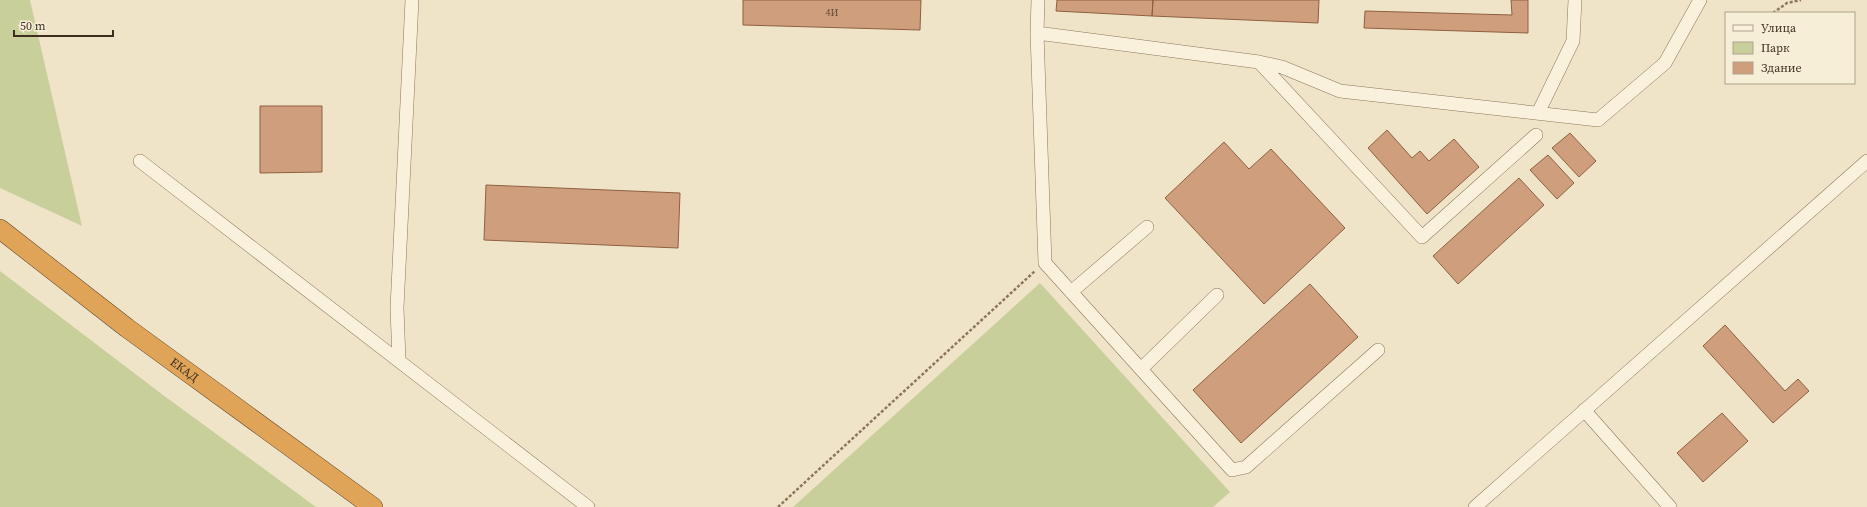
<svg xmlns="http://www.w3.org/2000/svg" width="1867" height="507" viewBox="0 0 1867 507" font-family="'Source Serif 4',serif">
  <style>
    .green { fill: #c9cf9b }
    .building { fill: #cf9f7d; stroke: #8d5f41 }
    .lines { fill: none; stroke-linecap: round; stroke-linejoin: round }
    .minor-casing { stroke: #8d765c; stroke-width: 14 }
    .highway-casing { stroke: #5b4430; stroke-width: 20 }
    .path { stroke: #8d765c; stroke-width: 2.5; stroke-dasharray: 3 2; stroke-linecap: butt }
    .minor { stroke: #faf1dc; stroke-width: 13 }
    .highway { stroke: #e0a458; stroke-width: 19 }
    .labels { text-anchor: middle; stroke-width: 3; stroke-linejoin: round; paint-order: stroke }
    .number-label { font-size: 10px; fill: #624a37 }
    .street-label { font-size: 12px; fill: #3d2e20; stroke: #f7eed8 }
  </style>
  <rect width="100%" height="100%" fill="#f0e4c8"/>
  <path class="green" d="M0,0h30l52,226 -82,-38z
    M0,271l163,124 153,112h-316z
    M1040,283l190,209 -17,15h-420z"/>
  <path class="building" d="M743,0h178l-1,30 -177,-5z
    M1057,0h96l-1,16 -96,-5z
    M1153,0h166l-1,23 -166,-7z
    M1511,0h17v33l-164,-5 1,-17 147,4z
    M260,106h62v66l-62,1z
    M1387,130l25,28 8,-7 9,10 25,-22 25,28 -52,47 -59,-66z
    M1570,133l26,28 -17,16 -27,-29z
    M1224,142l25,27 22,-20 74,79 -81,76 -99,-106z
    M1548,155l26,28 -17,16 -27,-29z
    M1519,178l25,27 -86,79 -25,-28z
    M486,185l194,8 -2,55 -194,-8z
    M1310,284l48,53 -117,106 -48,-53z
    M1725,325l60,66 13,-12 11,12 -36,32 -70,-77z
    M1722,413l26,28 -45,41 -26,-29z"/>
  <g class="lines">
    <defs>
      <path id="minor" d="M1038,0l-1,33 8,230 187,207 14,-3 132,-117
        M1037,33l222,29 163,175 114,-102
        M1259,62l23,5 58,24 258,29 67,-57 35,-63
        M1538,113l35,-72 2,-41
        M140,161l448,346
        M1071,292l76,-65
        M399,361l-2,-53 15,-308
        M1141,369l76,-74
        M1584,410l86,97
        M1475,507l392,-346"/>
      <g id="highway">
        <path id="s1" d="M0,229l127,99 246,179"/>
      </g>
    </defs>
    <use href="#minor" class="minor-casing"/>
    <use href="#highway" class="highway-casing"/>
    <path class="path" d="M1773,13l14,-10 14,-3
      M778,507l257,-236"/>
    <use href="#minor" class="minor"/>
    <use href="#highway" class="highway"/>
  </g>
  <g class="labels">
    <g class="number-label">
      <text x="832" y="16">4И</text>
    </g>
    <g class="street-label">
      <text dy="4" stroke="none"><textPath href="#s1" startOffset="232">ЕКАД</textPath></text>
    </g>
  </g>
  <rect x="1725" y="12" width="130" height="72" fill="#f7eed8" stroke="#ada18e"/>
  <rect x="1733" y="25" width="20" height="6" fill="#faf1dc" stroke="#ada18e"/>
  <text x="1761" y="32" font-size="12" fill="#3d2e20">Улица</text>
  <rect x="1733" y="42" width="20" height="12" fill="#c9cf9b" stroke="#ada18e"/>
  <text x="1761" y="52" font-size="12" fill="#3d2e20">Парк</text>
  <rect x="1733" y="62" width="20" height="12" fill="#cf9f7d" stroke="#ada18e"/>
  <text x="1761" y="72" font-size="12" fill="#3d2e20">Здание</text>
  <path d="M14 30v6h99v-6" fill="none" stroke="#3d2e20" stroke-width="2"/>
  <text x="20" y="30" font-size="12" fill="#3d2e20" stroke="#f7eed8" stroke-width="3" paint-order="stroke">50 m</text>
</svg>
